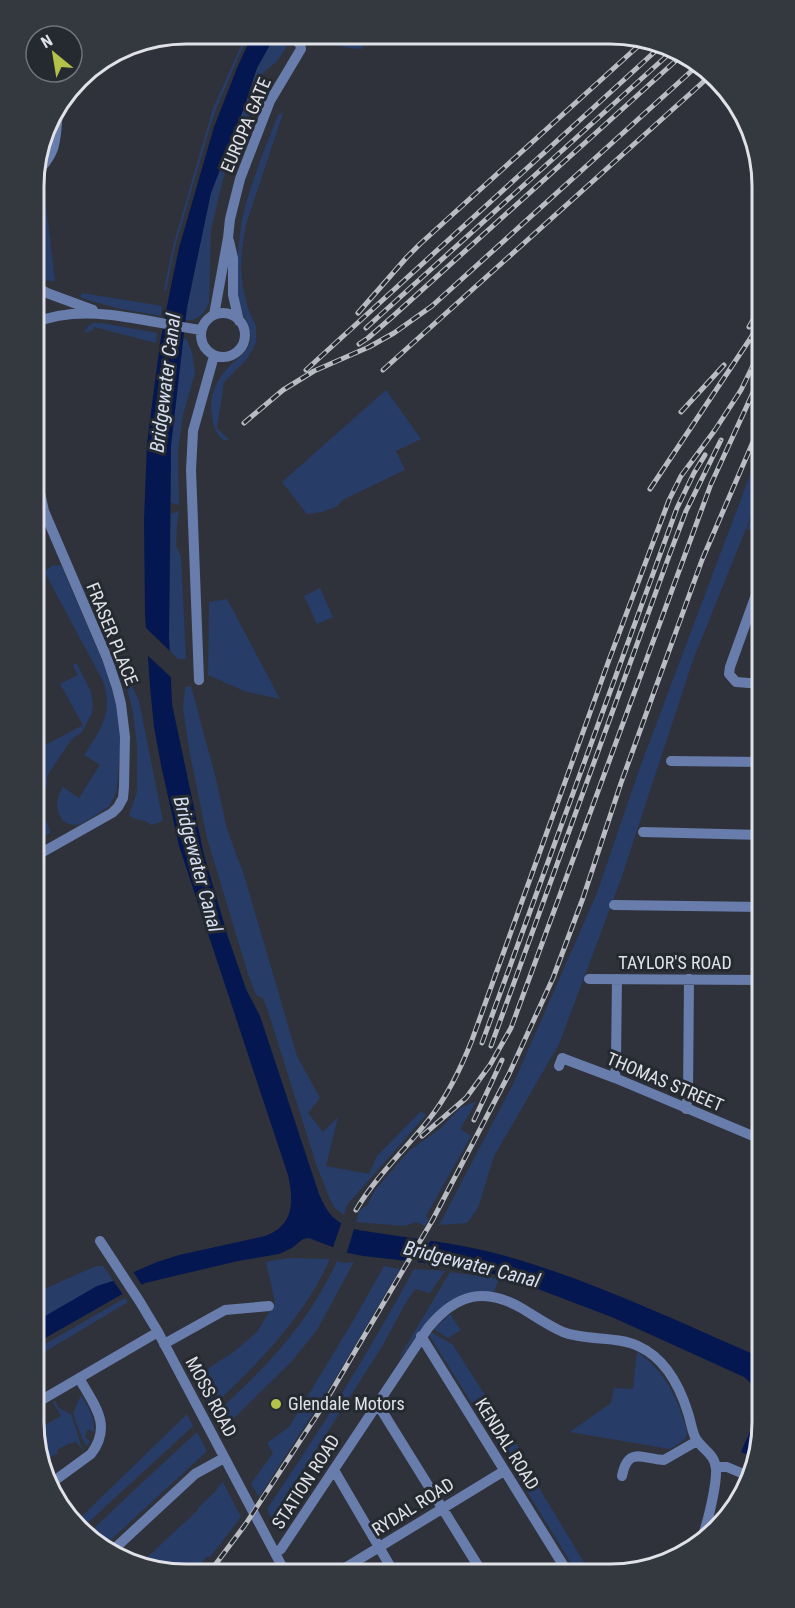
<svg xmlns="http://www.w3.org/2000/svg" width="795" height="1608" viewBox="0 0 795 1608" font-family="'Roboto Condensed',sans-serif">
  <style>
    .green { fill: #283c68 }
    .water { fill: #051750 }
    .pier { fill: #2f323b }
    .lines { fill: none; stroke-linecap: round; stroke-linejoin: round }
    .minor { stroke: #687dab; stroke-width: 10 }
    .tertiary { stroke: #687dab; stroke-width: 12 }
    .rail-casing { stroke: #babcc3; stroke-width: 5 }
    .rail { stroke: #252930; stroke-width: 3; stroke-dasharray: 9; stroke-linecap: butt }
    .poi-dot { fill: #b5c249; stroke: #252930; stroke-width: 2 }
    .labels { text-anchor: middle; stroke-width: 6; stroke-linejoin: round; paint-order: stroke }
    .street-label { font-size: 18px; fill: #e0e2e8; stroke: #252930 }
    .poi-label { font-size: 18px; fill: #e0e2e8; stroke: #252930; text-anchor: start }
    .water-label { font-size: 20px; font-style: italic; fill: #d5def0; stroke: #252930 }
    .rim { fill: none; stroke: #e0e2e8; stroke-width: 3 }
  </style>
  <rect width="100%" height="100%" fill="#2f323b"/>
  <path class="green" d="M247,33h2l-33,76 -6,18 -35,120 -9,44 -2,-1 9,-44 40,-138z
    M276,34l8,7 2,7 -10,14 -13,11 -4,4 -4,25 -31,73 -13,55 -2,73c-5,10 -11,19 -24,17l25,-127 34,-85 13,-40z
    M308,34h19l21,8 17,-2 -3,9c-19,0 -37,-7 -54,-15z
    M283,113l-37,111 -4,26 -1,19 2,19 5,21 8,17v16l-5,10 -5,8 -22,22 -7,46 12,12h-6c-7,-6 -10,-15 -11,-24 -4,-21 6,-40 21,-53 9,-8 17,-13 18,-26 0,-9 -4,-14 -7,-21 -5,-11 -7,-25 -7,-37 0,-19 2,-40 5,-59 8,-36 23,-71 36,-105z
    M43,180l12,101c-9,1 -14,-3 -21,-8v-87z
    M82,293l80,13 -1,10c-28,-5 -54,-9 -81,-19z
    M93,323h9l55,10 -1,10 -62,-16 -1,3 -9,3 4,-7z
    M183,338l4,2 5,12 3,21 -12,42 -5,35 1,55 -8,-2v-57z
    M386,390l35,49 -25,12 9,19 -61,29 -8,8 -14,5 -15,2 -25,-32z
    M762,443v46l-69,171 -73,222 -61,162 -65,112 -16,52 -11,15 -28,2 75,-143 83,-189 42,-123z
    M762,494v39l-15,-4z
    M179,511l-2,14 -1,21 5,10 5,103h-8l-8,-8 -1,-14 2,-123z
    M61,565l45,104 10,36 5,34 -4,48 -3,11 -6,9 -27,17c-23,6 -30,-21 -18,-37l16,11 21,-33 -16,-10c17,-26 30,-43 19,-74l-57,-106v-5l6,-4z
    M320,588l13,29 -16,7 -13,-28z
    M227,599l53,100 -36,-8 -36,-16 1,-73z
    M120,660l19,41 24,120 -12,4c-6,-7 -15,-3 -22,-10l8,-23v-46l-4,-34z
    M74,664h3l14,28 2,13 -1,8 -10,19 -11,8 -24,36v9l-4,9 -9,-7v-36l49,-26 -23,-41 18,-9 -5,-9z
    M191,686l25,93 11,50 17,46 53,181 23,42 -12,15 15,19 15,-15 -12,49 43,8 8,-18 44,-45 5,4 -79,90 -3,10 -9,-7 -5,-9 -14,-35 -49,-156 -4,-10 -7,-3 -8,-21 -41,-136 -18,-89 -6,-42 2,-20z
    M34,798l3,2 13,30v3l-12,7 -4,-9z
    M477,1101l-17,28 11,7 -45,80 3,3 -4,7 -9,-4 -11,4 -49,-4 3,-11 9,-7 7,-14 34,-39 32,-23 19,-20z
    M288,1258l42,1c-26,59 -73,105 -119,149l-16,-31 40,-26 23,-20 17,-29 -9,-40z
    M337,1261l7,2 10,-1 -37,68 -25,31 -69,68 -8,-15c51,-46 93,-90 122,-153z
    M96,1266h7l11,15 -81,42v-29z
    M384,1266l16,3 -65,110 -76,118 -8,-13 22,-31 -6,-10 22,-16 64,-106z
    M414,1269l31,2 -15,22 -15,-4 -10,15 -22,41 -111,174 -5,-10c53,-78 102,-157 147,-240z
    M450,1272l49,7 -5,13 -16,-1 -11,2 -11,5 -31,26 -24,33 -1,-1z
    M125,1298l3,4 -95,57v-8z
    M450,1314l11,16 -13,8 -14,-9z
    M431,1332l22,13 71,111 -14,8 -81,-129z
    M637,1352c23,15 37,38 45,64 2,4 5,13 5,18 -1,7 -12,12 -17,15l-100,-17 41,-29 3,-15 19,1z
    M81,1395c7,12 14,22 13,37l-6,-3 -3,8 5,4 -3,5 -4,-5 -10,-28z
    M55,1401l4,7 12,6 12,37 -7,-10 -5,3 -1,-1 -13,7 1,3 -18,10 -6,-31 2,-2v-1l6,-4 1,1 18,-10 -8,-14z
    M187,1414l6,12 -113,104 -5,-7z
    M197,1432l10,19 -103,95 -19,-9 45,-43z
    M524,1463l61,101 -6,4h-5l-60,-98z
    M223,1482l18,35 -31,40 -3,-1 -14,17 -28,1 -24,-11 57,-53v-2l17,-16v-1z"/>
  <path class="water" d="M253,33l23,1 -19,34 -13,40 -33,85 -24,114 -16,139 -2,191 3,67 32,151 24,82 18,52 14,27 59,178c9,21 16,29 39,36 48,8 97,12 144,25 90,25 175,66 260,103v75l-9,24 -12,-5c10,-25 30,-53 3,-75l-130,-59 -110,-42 -69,-12 -72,-8 -15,-3 -39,-15 -6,1 -11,9 -13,6 -41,7 -93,22 -26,13 -86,49v-22l64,-37 16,-5 44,-19 22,-7 86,-19c29,-11 29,-34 23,-61l-109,-329 -18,-81 -7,-38 -4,-40 -5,-73 -1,-94 3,-77 13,-100 10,-52 9,-43 35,-121 23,-59z"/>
  <path class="pier" d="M143,625l30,29 1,26 -29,-27z
    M342,1221l13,5 -9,29 -14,-5z
    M419,1236l13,2 -16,27 -13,-1z
    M132,1270l11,17 -19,9 -12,-17z"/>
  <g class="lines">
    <path class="minor" d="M229,241l4,17v37l6,26
      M34,286l13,7 46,17
      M201 335a22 22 0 1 1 44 0a22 22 0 1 1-44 0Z
      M214,315l14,-77 2,-19 10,-40 30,-78 31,-52 -1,-5 -11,-10
      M34,323c52,-22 114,0 167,7
      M199,680l-8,-210 2,-39 21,-75
      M762,684l-26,-2 -7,-8 1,-7 32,-89
      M671,761l91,1
      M643,832l119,3
      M34,857l78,-44 6,-6 5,-9 1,-11 1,-50 -4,-33 -4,-16 -10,-30 -63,-147 -5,-23 -5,-72
      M614,905l148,2
      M589,979l173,1 -3,145 -4,12
      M559,1066l3,-8 5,2 48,18 145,61
      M615,1078l1,-17 1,-82
      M686,1109l2,-14 1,-116
      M100,1241l40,61 18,30 127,240
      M421,1336l144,232
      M164,1344l61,-34 44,-4
      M377,1403l103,166
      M33,1405l125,-73
      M716,1467h11l19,8
      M334,1470l59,101
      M622,1476c6,-30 20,-17 42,-16l33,-19
      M50,1484l41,-30c22,-29 3,-49 -12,-76
      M113,1550l82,-76 29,-16
      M275,1553l6,-4 147,-221c28,-34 56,-42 95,-19 13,8 26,17 40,23 23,9 55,4 75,14 27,12 42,41 50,67 3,9 4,19 8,26 7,11 19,15 20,30 1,15 -8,52 -13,66
      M340,1571l164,-100"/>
    <path class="tertiary" d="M38,152l16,-28
      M34,173c26,-23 19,-38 24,-68"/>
    <defs>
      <path id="rail" d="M358,313l49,-56 13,-13 226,-205
        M749,327l13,-23
        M366,328l305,-276
        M359,344l9,-6 23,-20 290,-262
        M306,370l355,-324
        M383,370l329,-296
        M681,412l43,-47
        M244,423l39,-33 31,-19 55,-24 25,-14 38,-27 266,-241
        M650,489l112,-168
        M482,1043l195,-535 17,-35 11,-18
        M491,1046l178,-490 17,-45 35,-71
        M474,1120l28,-60
        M422,1136l44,-38 24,-33 21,-37 200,-544 51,-111
        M356,1210c20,-34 50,-61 74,-92 18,-23 31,-50 42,-78l137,-380 60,-160 12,-24 34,-46 26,-40 21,-43
        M209,1573l36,-48 76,-116 111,-188 77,-147 44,-96 30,-80 38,-115 81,-223 60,-139"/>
    </defs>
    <use href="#rail" class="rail-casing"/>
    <use href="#rail" class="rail"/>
  </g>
  <circle class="poi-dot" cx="276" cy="1404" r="6"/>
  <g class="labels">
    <g class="street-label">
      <text transform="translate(246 125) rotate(-67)" y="6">EUROPA GATE</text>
      <text transform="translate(112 634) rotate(68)" y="6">FRASER PLACE</text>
      <text x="675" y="969">TAYLOR'S ROAD</text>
      <text transform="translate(665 1082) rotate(23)" y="6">THOMAS STREET</text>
      <text transform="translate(211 1397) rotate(62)" y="6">MOSS ROAD</text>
      <text transform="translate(507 1444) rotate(58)" y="6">KENDAL ROAD</text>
      <text transform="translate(306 1482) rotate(-57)" y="6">STATION ROAD</text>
      <text transform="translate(413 1507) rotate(-32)" y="6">RYDAL ROAD</text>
    </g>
    <g class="poi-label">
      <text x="288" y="1410">Glendale Motors</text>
    </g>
    <g class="water-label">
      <text transform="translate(165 383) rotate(-83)" y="7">Bridgewater Canal</text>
      <text transform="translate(198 864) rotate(75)" y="7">Bridgewater Canal</text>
      <text transform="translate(472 1264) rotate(14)" y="7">Bridgewater Canal</text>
    </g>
  </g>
  <path d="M0 0H795V1608H0ZM186 44H610A142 142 0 0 1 752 186V1422A142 142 0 0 1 610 1564H186A142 142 0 0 1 44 1422V186A142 142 0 0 1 186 44Z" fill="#34383f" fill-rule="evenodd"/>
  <path class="rim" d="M186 44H610A142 142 0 0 1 752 186V1422A142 142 0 0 1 610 1564H186A142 142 0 0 1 44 1422V186A142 142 0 0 1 186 44Z"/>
  <g transform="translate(54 54) rotate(330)"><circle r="28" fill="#252930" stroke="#70737a" stroke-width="1.5"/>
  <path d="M0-4.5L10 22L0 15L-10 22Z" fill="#b5c249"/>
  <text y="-9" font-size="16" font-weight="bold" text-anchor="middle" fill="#e0e2e8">N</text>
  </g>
</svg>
